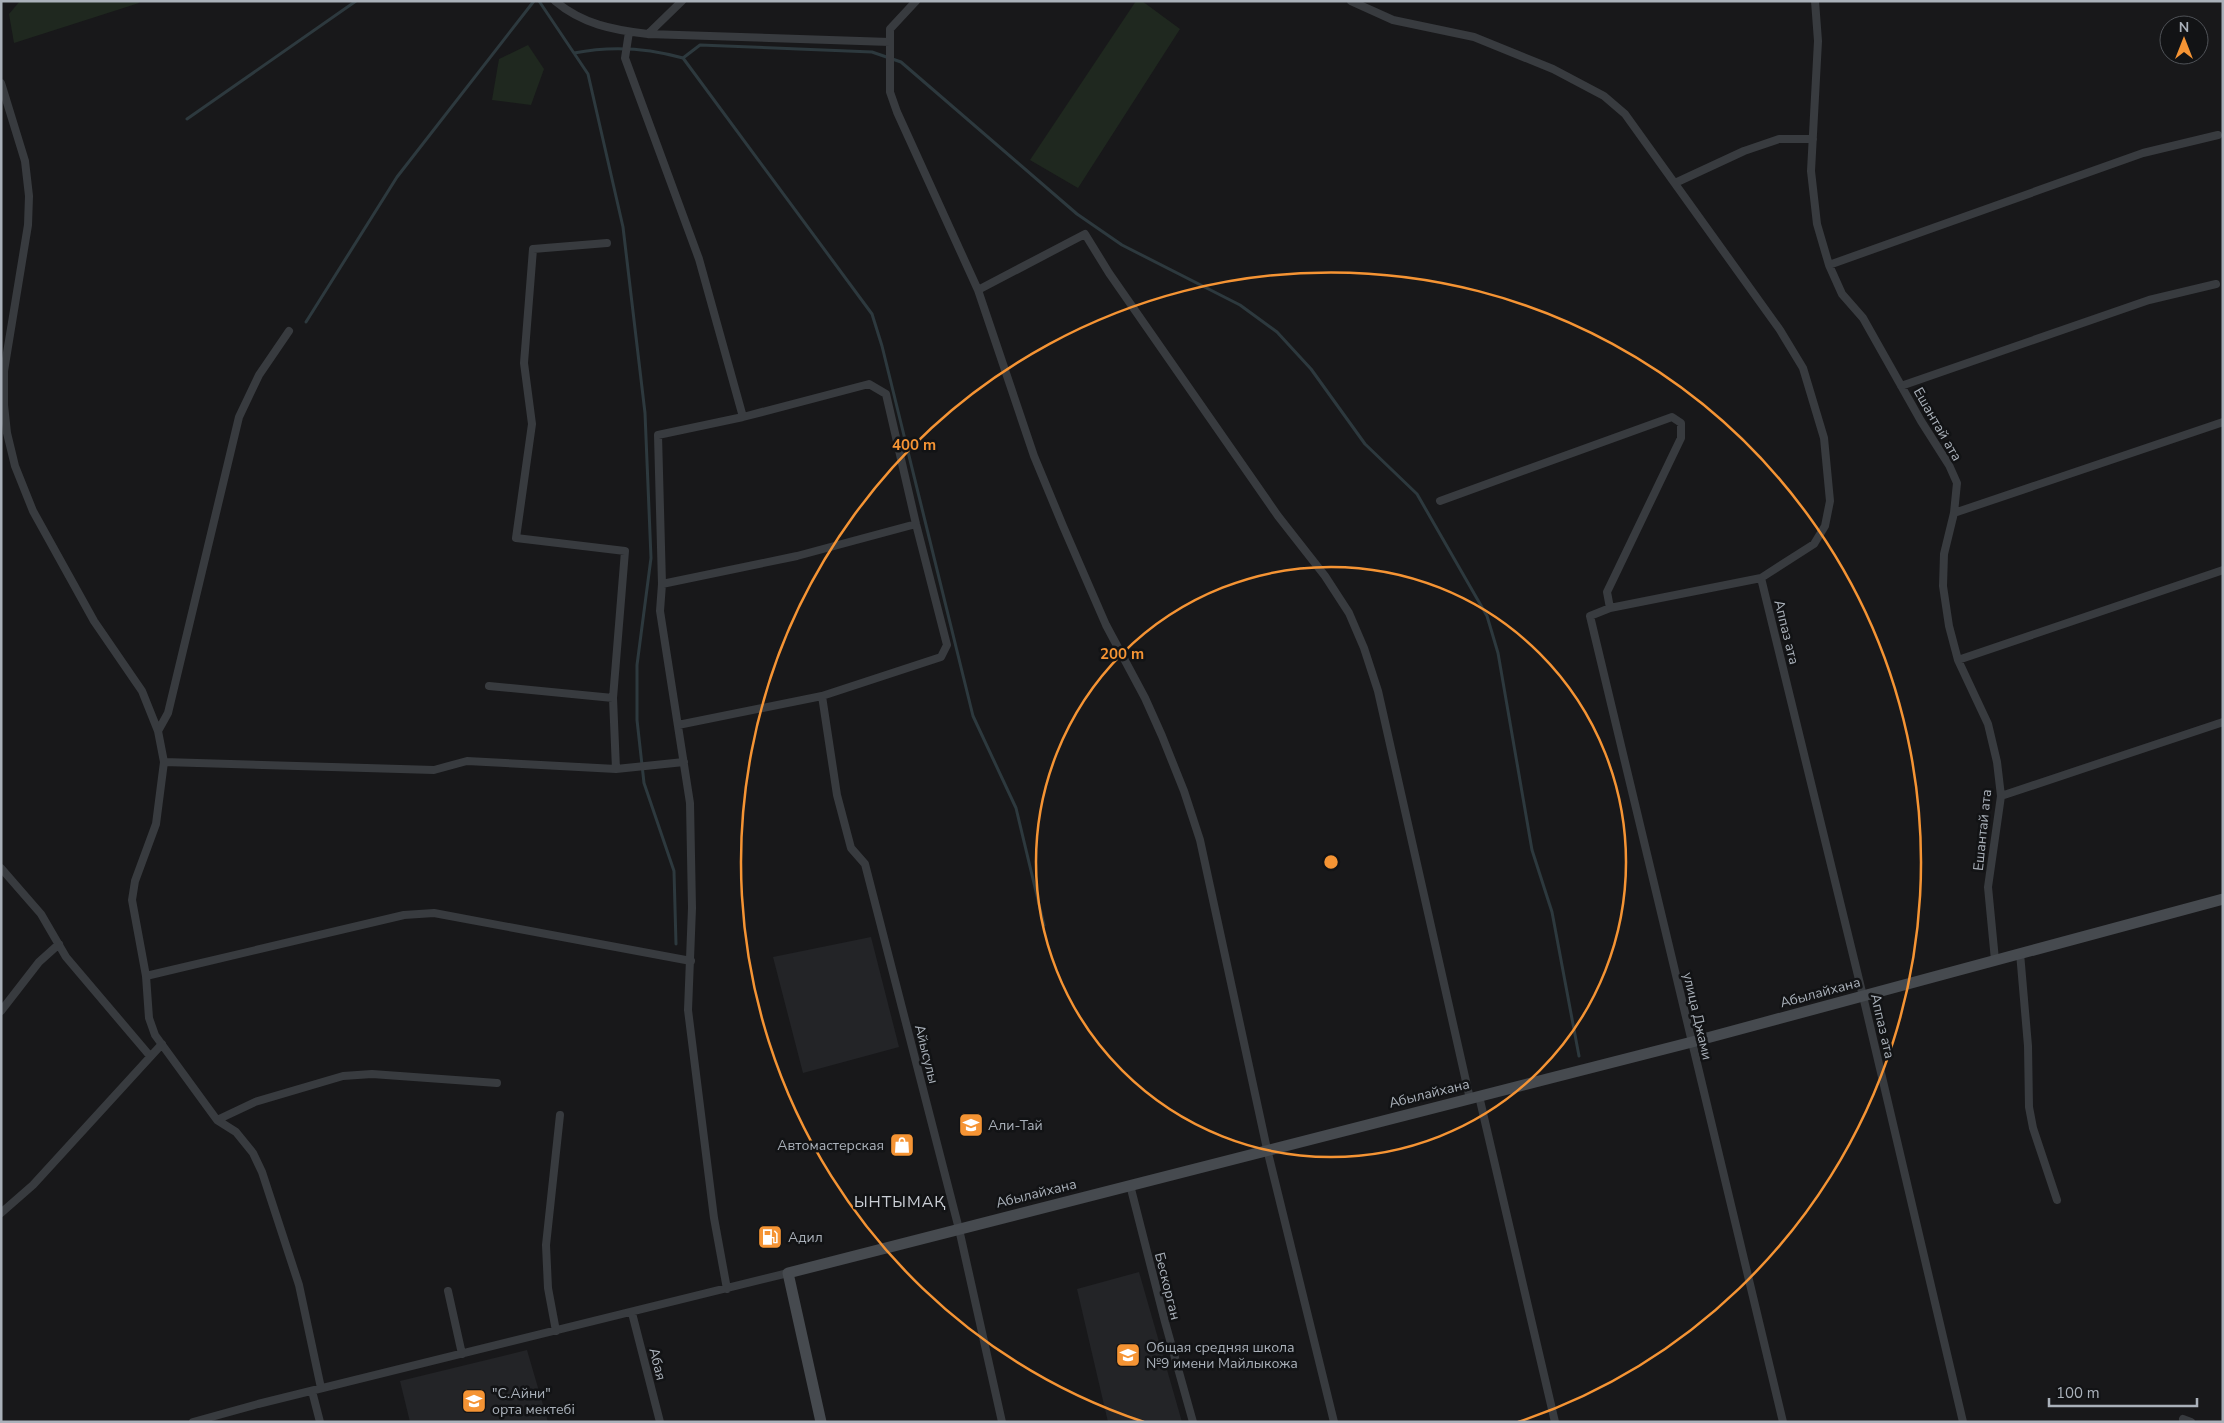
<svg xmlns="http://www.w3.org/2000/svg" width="2224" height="1423" viewBox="0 0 2224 1423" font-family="'Nunito Sans',sans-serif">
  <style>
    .built { fill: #232427 }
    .green { fill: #1f281f }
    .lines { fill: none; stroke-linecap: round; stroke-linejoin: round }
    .stream { stroke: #2d393e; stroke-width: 3 }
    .street { stroke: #383b3f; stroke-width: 8 }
    .secondary { stroke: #464a4f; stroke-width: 11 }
    .ring { fill: none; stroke: #f59434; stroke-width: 2.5 }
    .labels { text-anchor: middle; stroke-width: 5; stroke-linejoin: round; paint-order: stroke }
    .street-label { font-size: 14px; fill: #aab1ba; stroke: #121315 }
    .poi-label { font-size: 14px; fill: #aab1ba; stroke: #121315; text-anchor: start }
    .quarter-label { font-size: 16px; letter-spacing: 1px; fill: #cbcfd6; stroke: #121315 }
    .centre { fill: #f59434; stroke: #121315; stroke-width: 2.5 }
    .ring-label { font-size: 15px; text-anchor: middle; font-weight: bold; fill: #f59434; stroke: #121315; stroke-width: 5; stroke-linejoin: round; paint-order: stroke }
  </style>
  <rect width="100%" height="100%" fill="#18181a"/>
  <path class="built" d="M871,937l28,110 -96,26 -30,-116z
    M1139,1272l43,150h-74l-31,-133z
    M527,1350l21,72h-138l-10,-41z"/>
  <path class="green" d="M20,1h118l1,2 -125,40 -5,-29z
    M1136,1h6l38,28 -102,159 -48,-28z
    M528,45l16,24 -13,36 -39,-5 7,-41z"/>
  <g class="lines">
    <path class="stream" d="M539,1l49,73 35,153 22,186 6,145 -14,107v55l7,63 30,88 2,73
      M574,53c35,-7 74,-5 109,5l189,256 10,32 91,370 43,92 28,117
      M683,58l17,-13 172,7 29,10 176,152 45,31 118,60 37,27 34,37 54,75 52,50 70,122 11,37 34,197 20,62 27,144
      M187,119l169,-118
      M306,322l91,-145 137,-176"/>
    <path class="street" d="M555,1c27,23 58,29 93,33l242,8
      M916,1l-26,28v63l7,20 81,178 56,166 29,70 43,99 39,73 17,38 22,55 16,49 67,309 67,273
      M1351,1l42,19 81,17 79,32 51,27 21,18 155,216 23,38 21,70 6,63 -5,25 -11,18 -53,34 -151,30 -20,8 193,806
      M1815,1l3,40 -7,130 6,53 12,41 13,29 21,24 58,103 28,44 8,18 -3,30 -10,41 -1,32 6,40 9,34 30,64 9,38 4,34 -13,91 7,73
      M629,32l-4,26 74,201 44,158
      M648,34l34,-33
      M1,83l24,78 4,35 -1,29 -24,146v34l3,28 8,33 18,45 61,110 48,70 16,40 6,31 -8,62 -21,57 -3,19 14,76 3,42 6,17 51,70 11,15 19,12 17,21 9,19 37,113 22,103
      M1675,183l69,-32 35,-12h34
      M607,243l-74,6 -9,114 8,61 -16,114 109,13 -12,147 3,71 68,-7
      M1829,265l314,-112 75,-18
      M978,290l107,-56 24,39 169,243 47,60 24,37 15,35 14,43 92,408
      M1901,386l248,-86 67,-16
      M1440,501l232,-84 9,6v15l-74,154 3,16
      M1954,513l269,-91
      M1761,578l102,418 100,426
      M662,584l135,-28 119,-32
      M1958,660l265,-90
      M489,686l124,12
      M822,696l15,99 14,53 14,16 94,365 43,193
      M678,725l144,-29 119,-39 6,-12 -31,-121 -30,-130 -17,-10 -126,33 -85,18 4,149 -2,27 30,192 2,105 -4,102 26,208 13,71
      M158,731l10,-18 71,-296 20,-42 30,-44
      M164,762l270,8 33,-9 149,8
      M2001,796l222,-74
      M1,868l40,46 25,43 84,99
      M2020,953l8,93 1,61 4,21 24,72
      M146,976l258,-61 30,-2 257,48
      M1,1011l38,-49 20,-18
      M1479,1096l76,326
      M217,1120l38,-18 88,-26 29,-2 125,9
      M1130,1185l35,137 28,100
      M1,1213l32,-28 129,-141
      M448,1291l14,63
      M632,1313l28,109
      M556,1331l-8,-43 -2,-43 14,-130
      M312,1391l8,31
      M2183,1419l8,3
      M193,1422l65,-18 530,-131"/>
    <path class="secondary" d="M821,1422l-33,-149 904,-231 531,-143"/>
  </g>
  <g class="ring">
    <circle cx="1331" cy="862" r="295"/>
    <path d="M1144 1422A590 590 0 1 1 1518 1422"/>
  </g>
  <defs>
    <symbol id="school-square" viewBox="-11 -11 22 22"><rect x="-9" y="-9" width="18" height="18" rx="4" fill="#f59434" stroke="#121315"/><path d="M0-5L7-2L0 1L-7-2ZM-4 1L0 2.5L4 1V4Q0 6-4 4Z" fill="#fff"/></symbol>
    <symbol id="shop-square" viewBox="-11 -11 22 22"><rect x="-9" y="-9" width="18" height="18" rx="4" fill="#f59434" stroke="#121315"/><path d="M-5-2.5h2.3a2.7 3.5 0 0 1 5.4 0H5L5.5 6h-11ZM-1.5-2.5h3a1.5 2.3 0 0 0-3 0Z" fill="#fff"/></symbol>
    <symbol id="fuel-square" viewBox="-11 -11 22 22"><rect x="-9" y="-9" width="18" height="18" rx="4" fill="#f59434" stroke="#121315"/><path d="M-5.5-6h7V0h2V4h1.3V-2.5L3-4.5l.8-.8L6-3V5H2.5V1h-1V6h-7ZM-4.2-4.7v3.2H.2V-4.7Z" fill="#fff"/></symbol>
  </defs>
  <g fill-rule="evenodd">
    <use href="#school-square" x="957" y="1111" width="28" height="28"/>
    <use href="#shop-square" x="888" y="1131" width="28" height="28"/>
    <use href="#fuel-square" x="756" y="1223" width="28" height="28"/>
    <use href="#school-square" x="1114" y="1341" width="28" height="28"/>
    <use href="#school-square" x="460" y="1387" width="28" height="28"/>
  </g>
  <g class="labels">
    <g class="street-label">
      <text transform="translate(1938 424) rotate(60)" y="5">Ешантай ата</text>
      <text transform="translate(1787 632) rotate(76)" y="5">Аппаз ата</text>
      <text transform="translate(1982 830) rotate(-84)" y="5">Ешантай ата</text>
      <text transform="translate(1820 992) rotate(-15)" y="5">Абылайхана</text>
      <text transform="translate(1698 1016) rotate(77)" y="5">улица Джами</text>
      <text transform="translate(1883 1026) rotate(77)" y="5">Аппаз ата</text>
      <text transform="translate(927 1054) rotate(76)" y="5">Айысулы</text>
      <text transform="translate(1429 1093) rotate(-14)" y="5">Абылайхана</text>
      <text transform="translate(1036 1193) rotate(-14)" y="5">Абылайхана</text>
      <text transform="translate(1168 1286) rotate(76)" y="5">Бескорган</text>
      <text transform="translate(658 1364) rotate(76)" y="5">Абая</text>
    </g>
    <g class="poi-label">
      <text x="988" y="1130">Али-Тай</text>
      <text x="884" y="1150" text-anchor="end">Автомастерская</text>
      <text x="788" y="1242">Адил</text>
      <text x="1146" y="1352">Общая средняя школа<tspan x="1146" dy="16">№9 имени Майлыкожа</tspan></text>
      <text x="492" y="1398">"С.Айни"<tspan x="492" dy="16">орта мектебі</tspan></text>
    </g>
    <g class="quarter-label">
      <text x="900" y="1207">ЫНТЫМАҚ</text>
    </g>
  </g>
  <circle cx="1331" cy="862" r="8" class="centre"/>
  <g class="ring-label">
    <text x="914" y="450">400 m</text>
    <text x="1122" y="659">200 m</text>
  </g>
  <rect width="2224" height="1423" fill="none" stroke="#aab1ba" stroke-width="5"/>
  <g transform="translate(2184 40)"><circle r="24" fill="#121315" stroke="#4f5257"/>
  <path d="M0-4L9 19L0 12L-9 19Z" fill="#f59434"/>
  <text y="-8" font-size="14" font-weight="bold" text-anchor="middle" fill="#aab1ba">N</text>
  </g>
  <path d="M2049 1398v8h148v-8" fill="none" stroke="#aab1ba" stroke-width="2.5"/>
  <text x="2056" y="1398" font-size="15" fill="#aab1ba" stroke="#121315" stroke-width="4" paint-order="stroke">100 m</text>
</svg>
